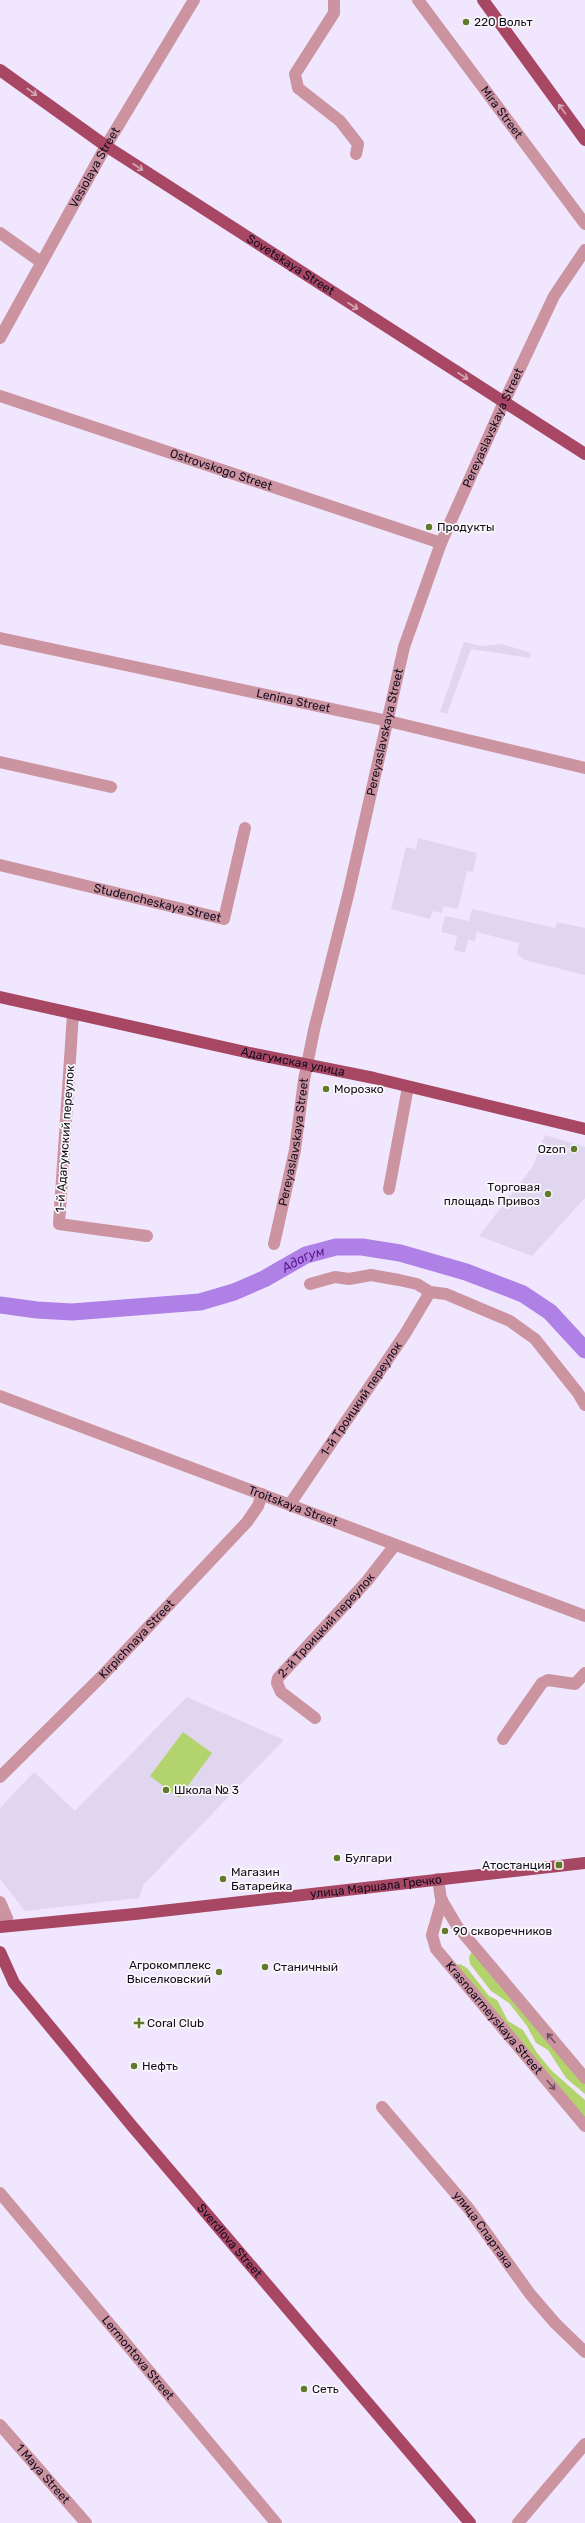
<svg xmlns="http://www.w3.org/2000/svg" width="585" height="2523" viewBox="0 0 585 2523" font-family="Rubik,sans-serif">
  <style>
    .built { fill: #e1d6f0 }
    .green { fill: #b3d36d }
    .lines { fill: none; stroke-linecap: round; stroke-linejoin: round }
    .river { stroke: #af80e6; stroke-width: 17 }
    .minor { stroke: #cb94a0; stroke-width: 12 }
    .major { stroke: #a74763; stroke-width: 12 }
    .oneway { stroke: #d4a8b5 }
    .oneway2 { stroke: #705060 }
    .poi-dot { fill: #61792a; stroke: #f8f8f8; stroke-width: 1.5 }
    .labels { text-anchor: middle; stroke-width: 3.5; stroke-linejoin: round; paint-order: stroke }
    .poi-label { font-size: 12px; fill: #160c21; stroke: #f8f8f8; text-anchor: start }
    .street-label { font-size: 12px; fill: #160c21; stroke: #f8f8f8 }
    .water-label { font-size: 13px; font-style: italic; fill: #5d1892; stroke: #f8f8f8 }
  </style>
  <rect width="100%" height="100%" fill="#f0e6fe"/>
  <path class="built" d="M464,642l17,4 21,-2 29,9 -1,5 -59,-9 -24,65 -7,-2z
    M418,838l59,15 -4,19 -6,-1 -9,38 -15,-3 -1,7 -9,-2 -3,8 -39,-10 15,-62 10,2z
    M472,909l83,19 2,-6 28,6v47l-60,-15 -8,-6 2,-11 -42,-11 -2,9 -7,-1 -3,13 -11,-3 3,-14 -16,-4 4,-16 24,5z
    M545,1135l40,12v51l-53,58 -53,-20 54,-70z
    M187,1697l97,43 -141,145 -4,13 -114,13 -25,-32v-71l34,-36 41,39z"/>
  <path class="green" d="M183,1732l29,21 -33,45 -29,-22z
    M472,1951l113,132v11l-19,-16 -18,-28 -12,-7 -9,-17 -18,-23 -18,-12 -21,-27 -1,-7z
    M460,1964l7,4 22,28 8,4 11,21 15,9 14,23 15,18 33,29v18l-129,-153z"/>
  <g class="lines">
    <path class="river" id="s1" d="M0,1305l37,5 35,2 128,-10 34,-10 30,-13 42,-24 30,-8h26l38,6 66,19 57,22 27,18 35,38"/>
    <g class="minor">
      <path d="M334,0v13l-39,61 3,14 42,33 18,23 -2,10"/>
      <path id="s2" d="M418,0l167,224"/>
      <path d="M0,233l41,29"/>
      <path id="s3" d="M0,338l106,-192 88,-146"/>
      <path id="s4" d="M0,396l441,147"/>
      <path id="s5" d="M0,638l388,83 197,47"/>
      <path d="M0,762l111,25"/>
      <path id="s6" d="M0,865l224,54 21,-91"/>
      <path d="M73,1014l-14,210 88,12"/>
      <path d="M389,1189l19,-102"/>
      <path id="s7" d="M274,1244l21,-94 9,-70 10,-50 35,-139 55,-244 37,-104 63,-141 50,-106 31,-46"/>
      <path d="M310,1284l25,-7 14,2 22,-4 28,5 18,4 13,8 16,2 64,27 25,18 43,54 7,12"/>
      <path id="s8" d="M0,1396l585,220"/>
      <path id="s9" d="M290,1504l115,-170 25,-42"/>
      <path id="s10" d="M315,1718l-34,-26 -4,-9 1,-5 89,-97 28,-36"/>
      <path d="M503,1739l39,-56 6,-3 27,4 10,-11"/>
      <path id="s11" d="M0,1777l102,-101 145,-154 11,-16 4,-12"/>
      <path d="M438,1879l3,20 16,27 128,152"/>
      <path id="s12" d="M442,1900l-10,35 4,14 149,177"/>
      <path d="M0,1902l7,16 -7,5"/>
      <path id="s13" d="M382,2107l87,102 61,85 25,29 30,29"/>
      <path id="s14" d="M0,2193l276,330"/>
      <path id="s15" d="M0,2425l86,98"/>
      <path d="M518,2523l67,-79"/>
    </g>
    <g class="major">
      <path d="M483,0l102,140"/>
      <path id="s16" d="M0,70l106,76 479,308"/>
      <path id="s17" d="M0,997l250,56 124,25 211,51"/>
      <path id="s18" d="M0,1927l135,-13 450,-51"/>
      <path id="s19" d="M0,1952l14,31 118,143 338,397"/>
    </g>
  </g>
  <defs><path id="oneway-shaft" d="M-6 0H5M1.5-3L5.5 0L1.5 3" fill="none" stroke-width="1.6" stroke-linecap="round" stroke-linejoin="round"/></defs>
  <g class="oneway">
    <use href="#oneway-shaft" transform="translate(32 92) rotate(36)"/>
    <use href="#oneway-shaft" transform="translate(562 109) rotate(-126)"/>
    <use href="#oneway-shaft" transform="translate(138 167) rotate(33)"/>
    <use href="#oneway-shaft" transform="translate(353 306) rotate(33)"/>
    <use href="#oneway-shaft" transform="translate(463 376) rotate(33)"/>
  </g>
  <g class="oneway2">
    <use href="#oneway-shaft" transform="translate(551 2038) rotate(-130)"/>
    <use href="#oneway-shaft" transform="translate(551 2085) rotate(50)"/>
  </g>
  <g class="poi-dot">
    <circle cx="466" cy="22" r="4"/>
    <circle cx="429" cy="527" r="4"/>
    <circle cx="326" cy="1089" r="4"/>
    <circle cx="574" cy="1149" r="4"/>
    <circle cx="548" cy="1194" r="4"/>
    <circle cx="166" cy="1790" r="4"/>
    <circle cx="337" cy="1858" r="4"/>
    <rect x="555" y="1861" width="8" height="8" rx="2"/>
    <circle cx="223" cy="1879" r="4"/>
    <circle cx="445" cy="1931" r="4"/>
    <circle cx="265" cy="1967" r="4"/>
    <circle cx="219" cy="1972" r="4"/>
    <path d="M137 2017h4v4h4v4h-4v4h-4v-4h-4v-4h4z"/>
    <circle cx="134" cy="2066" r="4"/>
    <circle cx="304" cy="2389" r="4"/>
  </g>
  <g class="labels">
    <g class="poi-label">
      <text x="474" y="26">220 Вольт</text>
      <text x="437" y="531">Продукты</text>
      <text x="334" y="1093">Морозко</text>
      <text x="566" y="1153" text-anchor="end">Ozon</text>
      <text x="540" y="1191" text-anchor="end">Торговая<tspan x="540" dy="14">площадь Привоз</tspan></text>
      <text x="174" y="1794">Школа № 3</text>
      <text x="345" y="1862">Булгари</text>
      <text x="551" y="1869" text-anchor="end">Атостанция</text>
      <text x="231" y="1876">Магазин<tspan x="231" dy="14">Батарейка</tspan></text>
      <text x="453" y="1935">90 скворечников</text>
      <text x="211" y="1969" text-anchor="end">Агрокомплекс<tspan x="211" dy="14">Выселковский</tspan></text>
      <text x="273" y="1971">Станичный</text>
      <text x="147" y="2027">Coral Club</text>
      <text x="142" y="2070">Нефть</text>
      <text x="312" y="2393">Сеть</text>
    </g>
    <g class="street-label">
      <text dy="4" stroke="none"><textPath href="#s2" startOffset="140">Mira Street</textPath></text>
      <text dy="4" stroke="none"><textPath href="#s3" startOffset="195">Vesiolaya Street</textPath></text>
      <text dy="4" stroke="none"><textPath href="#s16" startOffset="350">Sovetskaya Street</textPath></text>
      <text dy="4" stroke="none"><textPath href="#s7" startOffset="848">Pereyaslavskaya Street</textPath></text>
      <text dy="4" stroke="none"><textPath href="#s4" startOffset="233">Ostrovskogo Street</textPath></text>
      <text dy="4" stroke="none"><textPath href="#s5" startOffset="300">Lenina Street</textPath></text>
      <text dy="4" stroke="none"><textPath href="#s7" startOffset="524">Pereyaslavskaya Street</textPath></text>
      <text dy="4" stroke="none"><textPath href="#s6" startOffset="162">Studencheskaya Street</textPath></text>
      <text dy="4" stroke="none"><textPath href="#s17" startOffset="300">Адагумская улица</textPath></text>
      <text transform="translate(65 1139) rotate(-86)" y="4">1-й Адагумский переулок</text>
      <text dy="4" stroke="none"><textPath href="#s7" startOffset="104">Pereyaslavskaya Street</textPath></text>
      <text dy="4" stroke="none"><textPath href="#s9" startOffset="127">1-й Троицкий переулок</textPath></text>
      <text dy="4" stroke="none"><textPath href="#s8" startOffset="313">Troitskaya Street</textPath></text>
      <text dy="4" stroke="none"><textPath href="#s10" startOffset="129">2-й Троицкий переулок</textPath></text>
      <text dy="4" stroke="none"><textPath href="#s11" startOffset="194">Kirpichnaya Street</textPath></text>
      <text dy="4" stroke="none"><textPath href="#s18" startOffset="378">улица Маршала Гречко</textPath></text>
      <text dy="4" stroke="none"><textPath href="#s12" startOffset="141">Krasnoarmeyskaya Street</textPath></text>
      <text dy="4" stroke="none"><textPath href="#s13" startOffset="159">улица Спартака</textPath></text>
      <text dy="4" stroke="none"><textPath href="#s19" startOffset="370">Sverdlova Street</textPath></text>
      <text dy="4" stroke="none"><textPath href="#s14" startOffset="215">Lermontova Street</textPath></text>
      <text dy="4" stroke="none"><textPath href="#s15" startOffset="65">1 Maya Street</textPath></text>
    </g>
    <g class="water-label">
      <text dy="5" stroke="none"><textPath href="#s1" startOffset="313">Адагум</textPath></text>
    </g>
  </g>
</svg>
